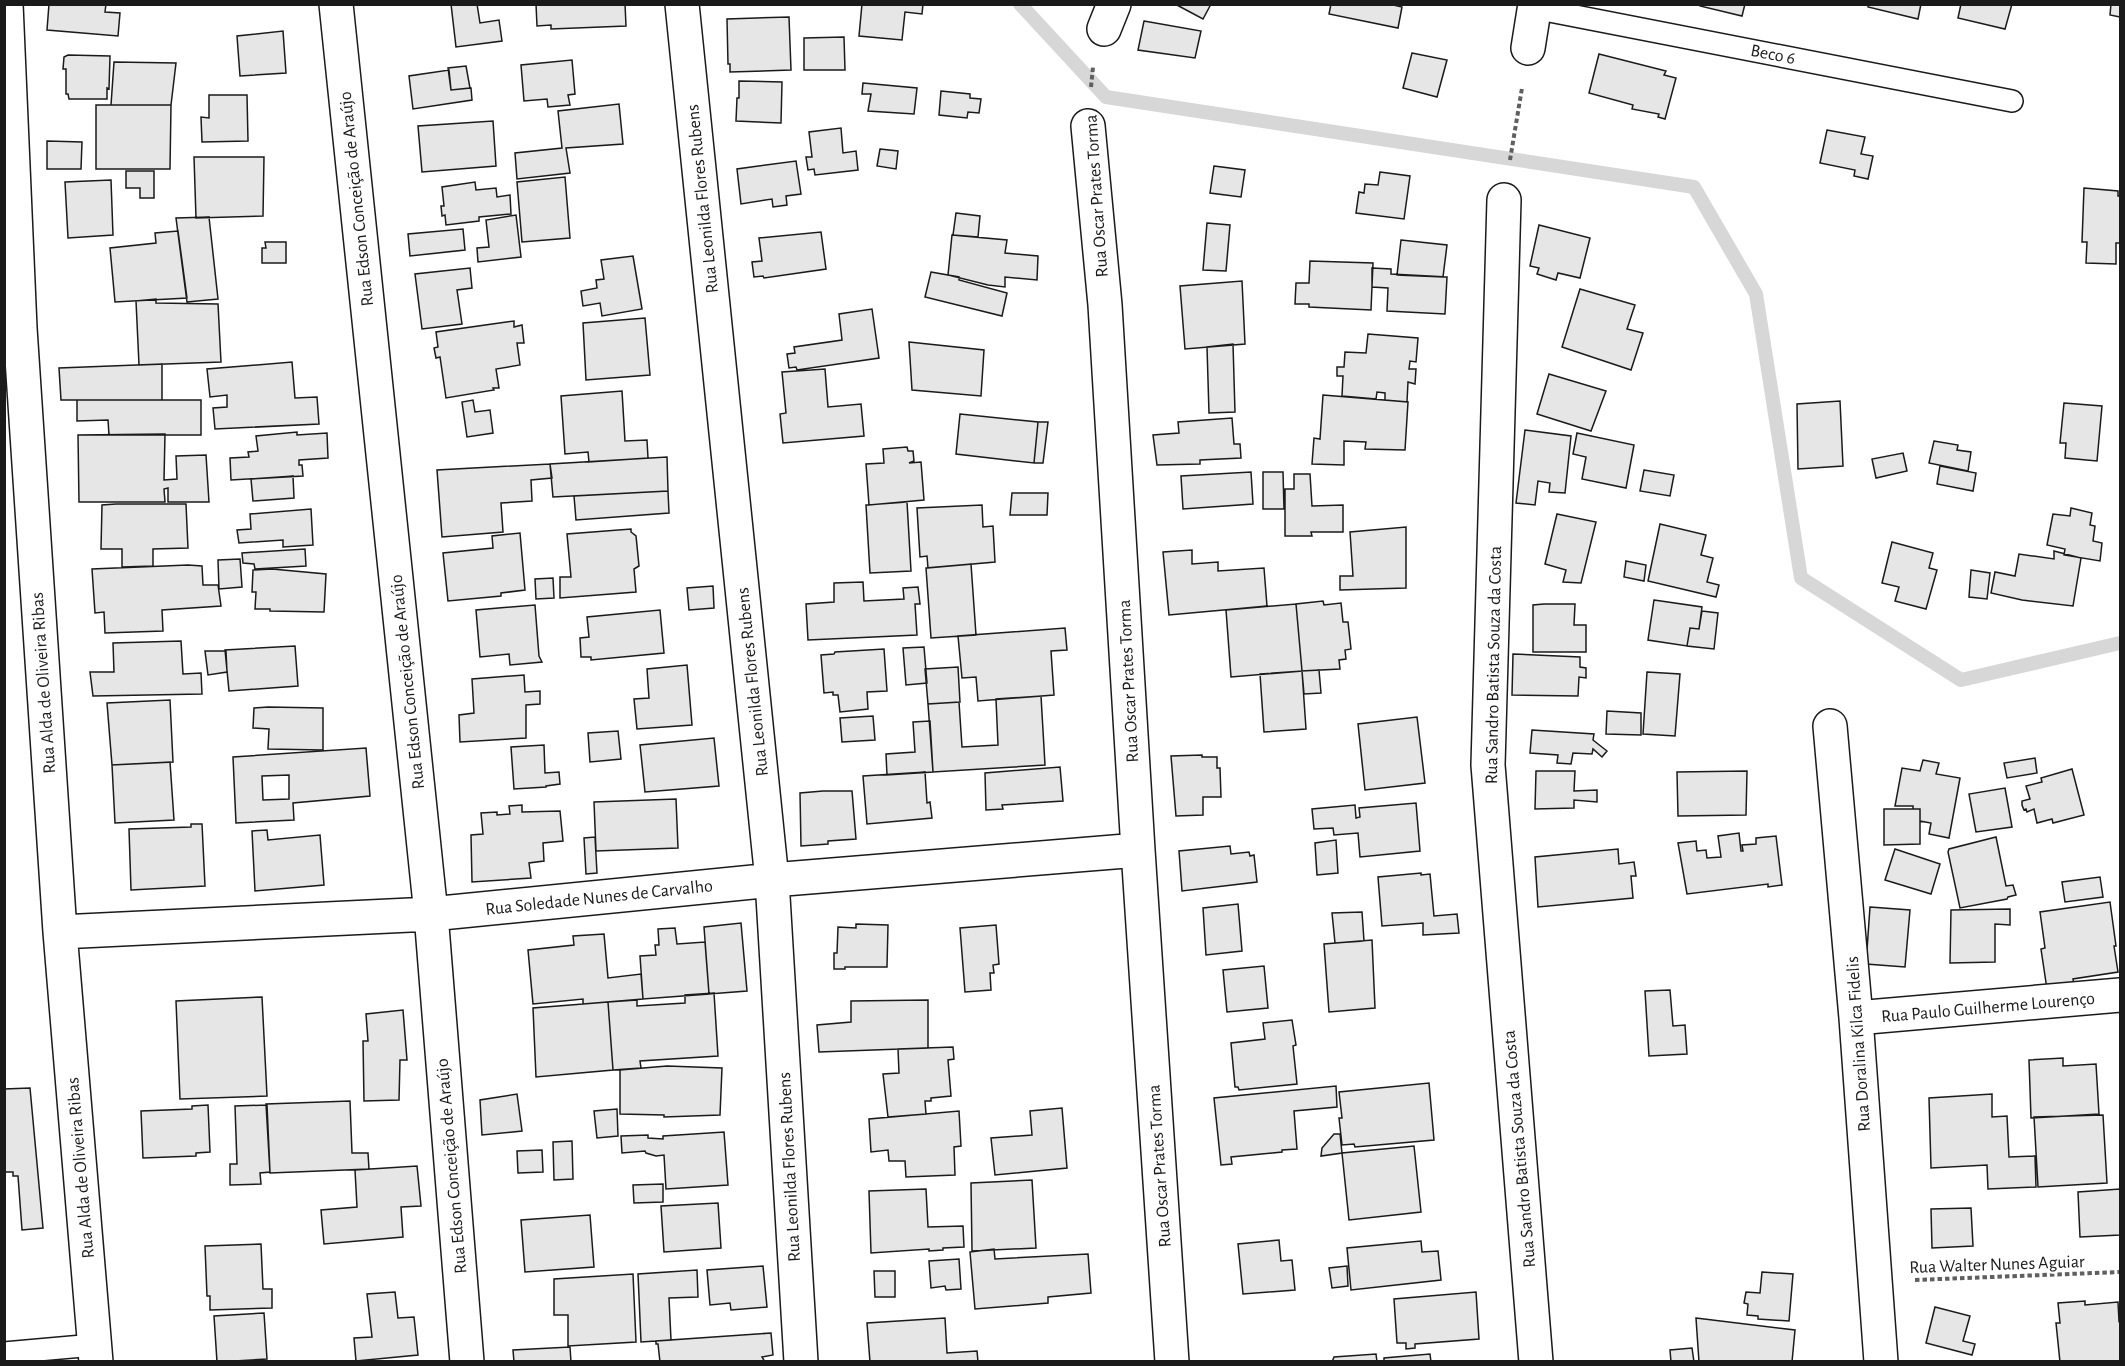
<svg xmlns="http://www.w3.org/2000/svg" width="2125" height="1366" viewBox="0 0 2125 1366" font-family="'Alegreya Sans',sans-serif">
  <style>
    .lines { fill: none; stroke-linecap: round; stroke-linejoin: round }
    .stream { stroke: #d7d7d7; stroke-width: 14 }
    .building { fill: #e6e6e6; stroke: #1a1a1a; stroke-width: 1.5; fill-rule: evenodd }
    .service-casing { stroke: #1a1a1a; stroke-width: 24 }
    .minor-casing { stroke: #1a1a1a; stroke-width: 36 }
    .path { stroke: #5f5f5f; stroke-width: 4; stroke-dasharray: 4.5 3; stroke-linecap: butt }
    .service { stroke: #fff; stroke-width: 21 }
    .minor { stroke: #fff; stroke-width: 33 }
    .labels { text-anchor: middle; stroke-width: 4.5; stroke-linejoin: round; paint-order: stroke }
    .street-label { font-size: 18px; fill: #1a1a1a; stroke: #fff }
  </style>
  <rect width="100%" height="100%" fill="#fff"/>
  <g class="lines">
    <path class="stream" d="M1020,4l86,93 588,90 62,107 45,284 160,102 159,-37"/>
  </g>
  <path class="building" d="M49,4h57l-1,8 15,1 -2,23 -71,-6z
    M451,4h26l3,19 19,-3 3,21 -46,6z
    M536,4h89l1,22 -75,3v-4l-14,1z
    M862,4h61l-1,10 -17,-2 -3,28 -43,-4z
    M1175,4h36l-8,15z
    M1331,4h58l13,3 -4,21 -69,-14z
    M1700,4h45l-3,12 -42,-10z
    M1868,4h53l-3,15 -50,-12z
    M1961,4h51l-7,25 -47,-11z
    M2111,4h9v13l-10,-2z
    M789,17l2,53 -61,2v-8h-2l-1,-45z
    M1144,21l57,10 -6,27 -57,-8z
    M283,31l3,42 -46,3 -3,-40z
    M844,37l1,33h-41v-32z
    M1412,53l35,7 -10,37 -34,-9z
    M1599,54l67,17 -2,4 12,3 -11,41 -7,-2 1,-3 -27,-5 1,-4 -44,-12z
    M68,55l42,1 -1,33 -2,-1v11h-38l-1,-5h-2v-25h-3l1,-12z
    M572,60l3,34 -7,1 2,10 -22,2 -1,-8 -23,2 -3,-36z
    M114,62l62,1 -5,42h-60z
    M466,66l4,22 -19,2 -3,-22z
    M449,70l2,20 20,-2 1,12 -59,9 -4,-33z
    M739,81l43,1 -1,41 -45,-2 1,-23h2z
    M863,83l54,5 -3,26 -46,-3 3,-17h-9z
    M941,91l29,3v4l11,1 -2,14 -11,-1 -1,6 -28,-3z
    M209,95h38l1,46 -46,1 -1,-25 8,1z
    M619,104l4,40 -57,4 4,25 -53,6 -2,-26 47,-5 -4,-37z
    M96,105h75l-1,64h-74z
    M493,121l3,45 -74,6 -4,-46z
    M841,128l2,25 13,-2 2,19 -43,5 -1,-6 -6,1 -2,-13h6l-3,-25z
    M1827,130l38,7 -4,17 12,2 -5,23 -14,-3 1,-6 -35,-7z
    M47,141l35,1 -1,27h-34z
    M880,149l18,2 -2,18 -19,-3z
    M194,157h70l-1,59 -67,2z
    M796,161l5,33 -15,2 1,9 -14,2 -1,-8 -31,5 -4,-35z
    M1214,166l31,4 -4,27 -31,-4z
    M126,171h28v27h-14v-10h-14z
    M1380,172l30,4 -6,43 -48,-6 3,-21 5,1 1,-9 13,1z
    M565,177l5,61 -48,4 -5,-60z
    M111,180l2,55 -45,3 -3,-56z
    M475,182l1,8 20,-2 1,9 13,-2 1,19 -32,3v4l-33,4 -1,-10 -3,1 -1,-10h3l-2,-19z
    M2084,188l34,3v5h2v47h-4v21l-30,-1 1,-21h-5z
    M956,213l24,3 -2,21 -25,-2z
    M516,215l5,42 -43,5 -1,-14 12,-1 -3,-27z
    M209,217l9,82 -31,3 -11,-84z
    M1207,223l23,2 -4,46 -23,-1z
    M1539,225l51,13 -10,40 -22,-5 -2,7 -19,-6 2,-6 -9,-2z
    M463,229l2,21 -55,6 -2,-22z
    M178,231l9,67 -72,4 -5,-54 46,-5 -1,-10z
    M821,232l5,37 -62,9 -1,-2 -9,1 -2,-15 10,-1 -3,-23z
    M952,235l55,5 -2,13 33,3 -1,24 -32,-3v10l-17,-2 -40,-10z
    M1401,240l46,5 -4,32 -46,-2z
    M265,242h21v21h-24v-15h4z
    M633,256l9,53 -40,7 -2,-13 -17,3 -2,-15 16,-3 -1,-8 8,-1 -3,-19z
    M1310,261l63,2 -2,47 -62,-3v-3h-14l1,-21h13z
    M470,268l2,20 -15,2 5,34 -40,5 -7,-55z
    M1372,268l19,1v5l56,3 -2,37 -58,-3 1,-23 -16,-1z
    M931,272l28,5v3l48,13 -5,23 -77,-19z
    M1242,281l3,63 -60,5 -5,-63z
    M1580,289l55,16 -8,24 16,4 -12,37 -69,-23z
    M156,299v4l62,1 3,58 -82,3 -3,-64z
    M872,309l7,49 -82,12 -1,-3 -7,1 -2,-14 8,-1 -1,-6 48,-7 -3,-26z
    M645,318l5,57 -64,5 -3,-57z
    M514,321v6l8,-2 2,18h-7l3,22 -24,4 3,19h-6l1,2 -48,8 -6,-41 -4,1 -2,-10 4,-1 -2,-15z
    M1368,334l50,4 -2,24 -6,-1 -1,8h7l-1,15 -7,-2 -1,20 -22,-2v-7l-8,-1 -1,7 -34,-3 1,-20h-6v-9h7l1,-15 21,1z
    M909,342l75,8 -3,46 -69,-6z
    M1233,344l2,68 -26,1 -2,-66z
    M292,362l3,36 22,-1 2,27 -104,5 -2,-21 14,-1v-12l-17,2 -3,-28z
    M162,364v36h-101l-2,-32z
    M825,369l3,38 33,-3 3,32 -81,7 -3,-29 6,-1 -4,-41z
    M1549,374l57,17 -15,40 -54,-17z
    M622,391l3,50 22,-1 1,18 -59,4 -1,-10 -23,2 -4,-58z
    M1323,395l85,7 -3,48 -40,-1 1,-7 -22,-1v24l-32,-1 2,-26 6,1z
    M77,400h124v35h-92l-1,-15 -31,1z
    M473,400l2,12 15,-2 3,23 -26,4 -5,-35z
    M1840,401l3,65 -45,3 -1,-65z
    M2064,403l38,3 -5,55 -32,-3 1,-15h-6z
    M960,414l78,8 -4,41 -78,-9z
    M1232,418l2,26h6l1,14 -41,2v4l-43,1 -4,-30 26,-2 -1,-11z
    M1038,422h10l-5,41h-9z
    M1525,430l46,6 -6,57 -16,-1 1,-9 -12,-2 -3,24 -19,-2z
    M297,432v3l30,-2 1,25 -29,2v5h3l1,11 -72,4 -1,-22 19,-1 -1,-5 10,-1 -2,-15z
    M1577,433l57,12 -8,43 -44,-9 4,-22 -13,-3z
    M165,434l-1,46 13,-1 -1,-23 30,-1 3,47h-41v-14l-4,1 1,13h-86l-1,-67z
    M1934,441l24,4 -1,5 14,2 -3,19 -39,-8z
    M907,447l1,4h5l1,10 -5,2 12,-1 3,38 -55,5 -3,-41 18,-1 -1,-14z
    M1903,453l4,18 -31,7 -4,-19z
    M667,457l1,34 -115,6 -3,-33z
    M550,464l2,14 -21,2 1,21 -31,2 2,29 -61,5 -5,-67z
    M1940,466l36,7 -3,18 -36,-7z
    M1644,470l30,5 -4,21 -30,-5z
    M1251,472l2,32 -70,5 -2,-33z
    M1263,472h20l1,37h-21z
    M1294,474h16l2,32 31,-1v27h-32l1,4h-27v-47h9z
    M293,476l1,22 -41,3 -2,-22z
    M668,491l1,22 -93,7 -2,-24z
    M1012,493h36l-1,22h-37z
    M907,502l4,69 -41,2 -4,-68z
    M116,504h70l2,44 -35,1v17l-31,1v-18h-21l1,-44z
    M982,505l1,22 10,-1 2,36 -67,6 -1,-12 -7,1 -3,-49z
    M2071,508l21,5 -2,12 5,1 -2,15 9,2 -2,18 -36,-6 1,-6 -18,-4 6,-31 17,2z
    M311,509l2,36 -30,2v-7l-44,3 -2,-13 14,-1 -1,-15z
    M1557,514l39,8 -15,61 -18,-1 3,-12 -21,-6z
    M1660,524l46,11 -5,20 12,3 -6,24 12,3 -3,12 -68,-16z
    M1406,527v61l-66,2v-14h13l-3,-44z
    M631,529v3l5,4 3,30 -5,3 2,23 -76,6v-21h11l-4,-43z
    M520,533l5,57 -24,3v3l-53,5 -5,-48 50,-5 -1,-12z
    M1892,542l41,11 -4,15 8,2 -11,39 -31,-8 4,-14 -17,-4z
    M305,549l1,17 -51,3 -1,-5 -11,-1 -1,-10z
    M1192,550v14l26,-2v9l46,-3 3,38 -98,9 -6,-63z
    M2054,551l27,7 -8,48 -51,-6 -31,-7 4,-21 20,4 4,-22 35,5z
    M240,559l2,28 -23,2 -1,-29z
    M1626,561l20,4 -2,16 -20,-4z
    M971,564l5,71 -45,3 -5,-70z
    M188,565l14,1 1,19h15l3,21 -59,4 1,21 -58,2 -1,-21 -9,1 -3,-44z
    M272,569l54,5 -2,38 -54,-1v-2h-15l1,-17h-4l1,-22z
    M1971,570l19,3 -3,26 -18,-2z
    M553,578l1,20 -18,1 -1,-20z
    M863,582l1,19 40,-2 -1,-11 15,-1 2,17h-5l2,31 -109,5 -2,-36 28,-2v-19z
    M713,586l1,22 -25,2 -2,-22z
    M1654,600l48,7 -3,22 -9,-1 -3,18 -39,-6z
    M1323,601l1,4 17,-2 2,19h5l3,27 -6,1 1,9 -7,1 1,9 -38,2 -6,-67z
    M1296,604l6,67 -71,6 -5,-67z
    M1544,604h31l-1,21h12v27h-53v-47z
    M535,605l4,51 3,6 -32,3 -1,-11 -29,3 -4,-47z
    M660,610l4,43 -73,7v-3h-10l-1,-19 9,-1 -2,-20z
    M1702,611l16,2 -4,36 -27,-3 3,-18 9,1z
    M1065,628l2,22 -16,1 3,44 -76,6 -2,-24 -14,1 -4,-42z
    M181,641l2,33 18,-1 1,21 -109,2 -3,-24h24l-1,-29z
    M295,646l3,40 -69,5 -4,-41z
    M924,647l3,36 -21,2 -3,-37z
    M884,649l3,42 -20,1 1,17 -28,3 -2,-17h-5v-3l-9,1 -3,-38 13,-1 1,-2z
    M205,651h21l1,21 -19,3z
    M1513,654l67,3v10l6,1v10l-7,-1 -1,19 -66,-1z
    M687,665l5,60 -55,4 -3,-30 15,-1 -2,-29z
    M958,667l2,35 -32,2 -3,-35z
    M1319,670l2,23 -17,1 -2,-23z
    M1302,671l4,58 -42,3 -4,-58z
    M1647,672l33,2 -5,62 -32,-2z
    M524,675l1,17 15,-1v13l-14,1v33l-66,4 -1,-27 15,-2 -2,-34z
    M1041,696l4,69 -112,7 -5,-68 31,-2 3,45 36,-2 -2,-46z
    M170,700l3,62 -61,3 -5,-62z
    M268,707l55,1v42l-55,-1 1,-20 -16,-1 1,-20z
    M1607,711l34,2v22l-35,-1z
    M873,716l2,24 -33,2 -2,-24z
    M1417,717l8,66 -60,7 -7,-66z
    M930,721l3,51 -46,3 -1,-21 29,-2 -2,-30z
    M1532,730l62,4 -1,6 14,11 -5,6 -9,-8 -1,5 -19,-1 -2,11 -14,-1 1,-8 -28,-2z
    M618,731l3,28 -31,3 -2,-29z
    M714,738l5,48 -74,6 -5,-47z
    M544,745l1,28 14,-1 1,12 -14,2v1l-32,2 -3,-42z
    M366,748l4,48 -77,7 1,17 -58,3 -3,-66zM289,775v24l-26,1 -1,-24z
    M1202,755v2h15v11h3l1,29h-18v18l-27,1 -5,-60z
    M2035,758l2,15 -30,5 -3,-15z
    M1923,760l16,3 -3,11 24,4 -11,60 -20,-4 2,-11 -11,-2v-12h-7v-3h-18l7,-38 18,3z
    M170,762l4,58 -59,3 -3,-58z
    M1060,767l3,34 -61,4 1,4 -17,1 -1,-37z
    M2072,769l12,46 -31,8 -1,-4 -15,4 -3,-14 -7,3 -1,-3 -2,1 -2,-5v-4l8,-2 -4,-13 16,-4 -1,-4z
    M1536,771h39l-1,20 23,-1v12l-23,-2v8l-39,1z
    M1747,771l-1,44 -68,1 -1,-44z
    M925,772l2,31 3,-1 2,16 -65,6 -4,-48z
    M2005,788l7,39 -36,5 -7,-38z
    M823,791h29l4,48 -28,2v3l-27,2 -1,-53z
    M676,799l2,49 -82,3 -2,-49z
    M1416,803l4,48 -60,6 -2,-24 -24,2 -1,-7 -19,1 -2,-20 43,-4 1,13 4,-1 -1,-9z
    M522,805v7l38,-1 3,30 -20,2 1,18 -15,2 2,15 -59,4 -1,-47 12,-1 -2,-21 16,-1v3l13,-1 -1,-8z
    M1884,809h36v35l-36,1z
    M191,824h11l3,62 -74,4 -2,-61 62,-2z
    M267,830l1,10 52,-5 4,50 -69,6 -3,-60z
    M1739,833l2,18h2l-1,-6 14,-1v-6l20,-2 6,49 -14,2v-3l-81,10 -9,-51 18,-2 1,10 9,-1 1,8 14,-1 -3,-21z
    M595,837l2,36 -11,1 -2,-36z
    M1996,837l10,49 7,-1 3,10 -8,2 -1,2 -47,9 -12,-56 1,-3z
    M1336,840l2,33 -21,2 -2,-32z
    M1230,846l1,8 18,-2 1,4 4,-1 3,27 -75,9 -3,-40z
    M1618,849l1,15 15,-2 2,14h-5l2,22 -95,9 -3,-50z
    M1895,849l45,15 -9,30 -46,-14z
    M1421,873v2l9,-1 4,42 23,-2 2,19 -36,2v-12l-41,3 -4,-49z
    M2100,877l3,20 -38,5 -3,-20z
    M2110,902l6,44h-2l4,26 -45,7 2,13 -27,4 -7,-47 4,-1 -5,-36z
    M1238,904l4,47 -36,4 -3,-47z
    M1870,907l40,3 -5,57 -39,-3z
    M2010,909v16l-15,-1v38l-45,1 1,-53z
    M1362,912l2,29 -29,2 -3,-30z
    M741,923l6,68 -38,3 -5,-67z
    M856,924l32,1 -1,42h-42v2h-11v-16h3l1,-26 18,1z
    M996,925l3,39 -6,1 1,8h-4l1,17 -26,2 -5,-64z
    M675,928l2,16 28,-2 4,52 -66,5 -3,-43 16,-1 -1,-10h4l-1,-16z
    M604,934l4,44 33,-4 2,25 -60,5v-5l-50,5 -5,-54 46,-5 -1,-9z
    M1372,940l3,68 -46,4 -5,-68z
    M1264,966l4,42 -41,4 -4,-42z
    M1670,990l3,36 12,-1 2,29 -38,2 -4,-65z
    M714,993l4,63 -78,5 1,7 -28,2 -5,-68 29,-2v6l48,-3v-8z
    M262,997l5,99 -87,3 -4,-98z
    M928,1000v48l-109,4 -2,-27 34,-3v-21z
    M608,1002l5,68 -77,7 -3,-69z
    M403,1010l4,50h-7l-1,40 -35,1 -1,-60h5l-2,-27z
    M1292,1020l4,25 -3,1 4,38 -58,6 -1,-3h-3l-4,-44 34,-4 -2,-16z
    M953,1047l1,12 -6,1 3,36 -20,2v3h-6l1,13 -38,3 -5,-43 16,-1 -1,-24z
    M2063,1058v8l33,-2 3,50 -68,4 -2,-58z
    M667,1066l55,2 -2,47 -56,2v-2l-44,-1v-44z
    M1429,1083l5,57 -79,7 -1,-3 -12,1 -3,-27h3l-3,-26z
    M1336,1086l1,21 -43,4 3,38 -15,1v2l-51,5 1,7 -11,1 -7,-67z
    M30,1088l13,140 -21,2 -4,-54h-5v-4h-9v-83z
    M517,1094l5,37 -40,4 -2,-35z
    M1992,1094v23l15,-1 2,41 26,-1 1,31 -48,2 -1,-24 -56,3 -2,-70z
    M350,1101l2,52h16l1,16 -99,4 -4,-69z
    M208,1105l2,47 -14,1v3l-53,2 -2,-47 51,-2v-3z
    M267,1105l3,67 -10,1 1,11 -31,1v-21h7l-2,-58z
    M1062,1108l5,60 -72,7 -4,-37 41,-3 -2,-24z
    M617,1109l1,27 -21,2 -3,-27z
    M959,1111l2,35 -7,1 1,28 -49,2 -1,-16h-16l-1,-11 -17,2 -2,-33z
    M2103,1115l4,68 -69,4 -4,-70z
    M724,1132l4,53 -62,4 -2,-34 -8,1 -10,-3 -1,-2 -23,2 -1,-17 27,-1v3l15,1v-3z
    M1334,1134h6l2,19 -21,3 1,-8z
    M572,1141l1,38 -19,1 -1,-38z
    M1414,1146l7,66 -72,8 -7,-67z
    M542,1150l1,22 -25,1 -1,-22z
    M417,1166l4,40 -20,1 2,30 -79,7 -3,-34 36,-3 -2,-37z
    M1032,1180l4,68 -64,3 -1,-68z
    M663,1184v18l-29,1 -1,-18z
    M926,1189l2,38 35,-1 1,21 -21,1v2l-14,1v-2l-58,4 -2,-62z
    M2120,1189v46l-40,2 -2,-45z
    M718,1203l3,45 -57,4 -3,-46z
    M1971,1208l2,38 -41,2 -1,-39z
    M590,1215l4,52 -69,5 -4,-52z
    M1279,1240l2,21 11,-1 3,30 -52,4 -5,-50z
    M1421,1241l1,11 16,-1 3,29 -90,10 -4,-42z
    M261,1244l2,45h9v19l-62,2v-14h-3l-2,-50z
    M994,1249l1,10 93,-5 3,39 -43,4v6l-73,6 -5,-57z
    M959,1259l2,30 -15,1 -1,-4 -14,2 -2,-27z
    M763,1266l4,41 -36,3 -1,-7 -20,2 -3,-35z
    M1347,1266l1,20 -16,2 -3,-20z
    M697,1270l1,27 -29,1 2,42 -30,2 -3,-68z
    M874,1271h21v26h-20z
    M1762,1272l31,2 -4,47 -31,-2v-3l-11,-1 1,-11 -4,-1 2,-11 14,1z
    M633,1274l3,68 -68,4v-31h-14v-36z
    M395,1292l3,26 16,-1 4,38 -62,6 -2,-23 18,-1 -5,-43z
    M1476,1292l3,47 -64,5v4l-9,1v-6h-9l-3,-44z
    M2085,1301v4l33,-3 1,19 1,-1v42h-60l-4,-39h4l-2,-20z
    M1935,1307l35,9 -7,25 12,3 -3,11 -46,-12z
    M264,1313l3,46 -50,3 -3,-46z
    M945,1318l2,35 30,-2 1,11h-108l-3,-39z
    M1696,1318l99,12 -3,32h-93z
    M771,1333l2,22 -11,2 3,5h-105l-2,-18h-2v-3z
    M570,1347l1,15h-57l-1,-12z
    M1692,1348l2,14h-23l-1,-12z
    M1376,1354l1,8h-45l2,-5z
    M1430,1354l1,8h-47v-4z"/>
  <g class="lines">
    <defs>
      <path id="service" d="M1534,8l478,93
        M4,1353l90,-8"/>
      <path id="minor" d="M6,4l14,324 40,604 36,430
        M336,4l95,910 36,448
        M682,4l90,876 29,482
        M1104,29l10,-25
        M1528,48l7,-44
        M1088,126l17,179 33,545 34,512
        M1504,200l-16,565 48,597
        M1830,726l26,292 25,344
        M60,932l371,-18 341,-34 366,-30
        M1856,1018l264,-23"/>
    </defs>
    <use href="#service" class="service-casing"/>
    <use href="#minor" class="minor-casing"/>
    <path class="path" d="M1091,87l2,-20
      M1510,160l12,-72
      M1915,1280l205,-8"/>
    <use href="#service" class="service"/>
    <use href="#minor" class="minor"/>
  </g>
  <g class="labels">
    <g class="street-label">
      <text transform="translate(1773 54) rotate(11)" y="6">Beco 6</text>
      <text transform="translate(1096 196) rotate(-94)" y="6">Rua Oscar Prates Torma</text>
      <text transform="translate(356 199) rotate(-96)" y="6">Rua Edson Conceição de Araújo</text>
      <text transform="translate(702 199) rotate(-96)" y="6">Rua Leonilda Flores Rubens</text>
      <text transform="translate(1493 665) rotate(-89)" y="6">Rua Sandro Batista Souza da Costa</text>
      <text transform="translate(1128 681) rotate(-93)" y="6">Rua Oscar Prates Torma</text>
      <text transform="translate(407 682) rotate(-96)" y="6">Rua Edson Conceição de Araújo</text>
      <text transform="translate(752 682) rotate(-96)" y="6">Rua Leonilda Flores Rubens</text>
      <text transform="translate(43 683) rotate(-94)" y="6">Rua Alda de Oliveira Ribas</text>
      <text transform="translate(599 897) rotate(-6)" y="6">Rua Soledade Nunes de Carvalho</text>
      <text transform="translate(1988 1007) rotate(-5)" y="6">Rua Paulo Guilherme Lourenço</text>
      <text transform="translate(1858 1044) rotate(-94)" y="6">Rua Doralina Kilca Fidelis</text>
      <text transform="translate(1519 1149) rotate(-95)" y="6">Rua Sandro Batista Souza da Costa</text>
      <text transform="translate(451 1166) rotate(-95)" y="6">Rua Edson Conceição de Araújo</text>
      <text transform="translate(1159 1166) rotate(-94)" y="6">Rua Oscar Prates Torma</text>
      <text transform="translate(789 1167) rotate(-93)" y="6">Rua Leonilda Flores Rubens</text>
      <text transform="translate(80 1168) rotate(-95)" y="6">Rua Alda de Oliveira Ribas</text>
      <text transform="translate(1997 1264) rotate(-2)" y="6">Rua Walter Nunes Aguiar</text>
    </g>
  </g>
  <rect width="2125" height="1366" fill="none" stroke="#1a1a1a" stroke-width="12"/>
</svg>
